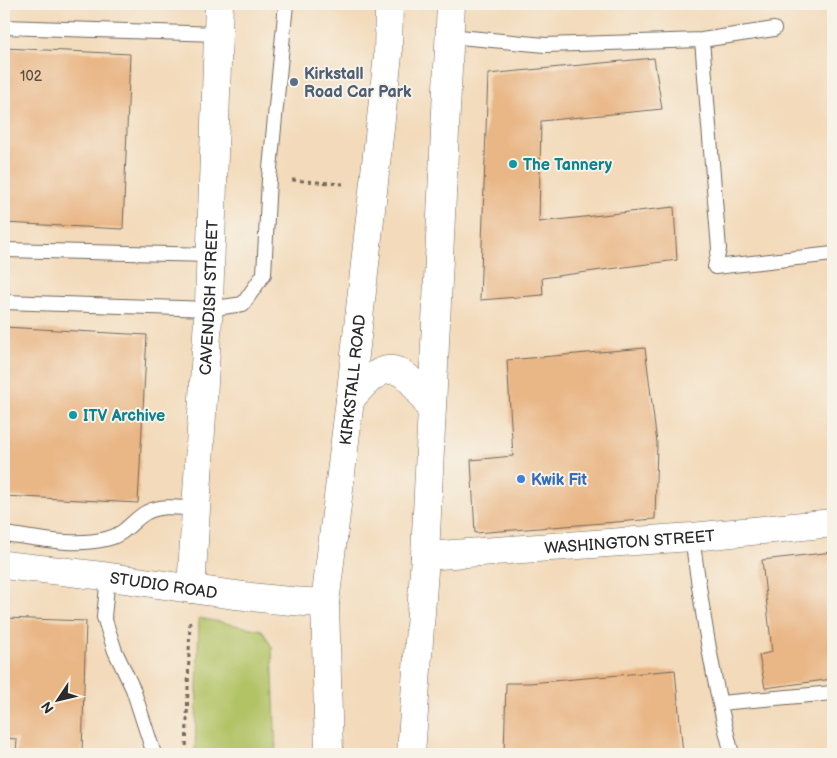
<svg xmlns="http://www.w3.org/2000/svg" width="837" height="758" viewBox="0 0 837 758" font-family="'Balsamiq Sans',sans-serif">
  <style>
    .green { fill: #b2c366; stroke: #6e7748 }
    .building { fill: #e9b685 }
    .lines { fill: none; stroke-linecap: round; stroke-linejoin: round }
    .lane-casing { stroke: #71685d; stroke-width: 16 }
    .street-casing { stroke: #71685d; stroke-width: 29 }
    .primary-casing { stroke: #71685d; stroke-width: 29 }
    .path { stroke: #71685d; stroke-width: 3; stroke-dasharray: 4 4; stroke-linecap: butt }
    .lane { stroke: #fff; stroke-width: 14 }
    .street { stroke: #fff; stroke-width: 28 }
    .primary { stroke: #fff; stroke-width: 28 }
    .service-dot { fill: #5c6f8a; stroke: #f7f3e8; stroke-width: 2 }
    .culture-dot { fill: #0f9aa8; stroke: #f7f3e8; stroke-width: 2 }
    .shop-dot { fill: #3f7fe0; stroke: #f7f3e8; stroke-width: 2 }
    .labels { text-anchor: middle; stroke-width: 4; stroke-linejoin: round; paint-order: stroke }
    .number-label { font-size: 14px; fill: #5a4e42 }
    .service-label { font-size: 16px; font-weight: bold; fill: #4e5e75; stroke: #f7f3e8; text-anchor: start }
    .culture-label { font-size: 16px; font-weight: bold; fill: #0d838f; stroke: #f7f3e8; text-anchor: start }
    .street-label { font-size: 16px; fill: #2b2b2b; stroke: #f7f3e8 }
    .shop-label { font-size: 16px; font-weight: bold; fill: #366cbe; stroke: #f7f3e8; text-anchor: start }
  </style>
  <rect width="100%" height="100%" fill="#f7f3e8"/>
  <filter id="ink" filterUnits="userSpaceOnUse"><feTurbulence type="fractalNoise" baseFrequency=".02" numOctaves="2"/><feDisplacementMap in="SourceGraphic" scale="10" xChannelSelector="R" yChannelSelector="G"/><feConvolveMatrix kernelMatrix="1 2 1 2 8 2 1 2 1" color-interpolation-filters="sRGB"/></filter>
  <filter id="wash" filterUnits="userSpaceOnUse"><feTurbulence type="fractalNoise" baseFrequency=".0096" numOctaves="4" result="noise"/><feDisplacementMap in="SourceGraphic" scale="20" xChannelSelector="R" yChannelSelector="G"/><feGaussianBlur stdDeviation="1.12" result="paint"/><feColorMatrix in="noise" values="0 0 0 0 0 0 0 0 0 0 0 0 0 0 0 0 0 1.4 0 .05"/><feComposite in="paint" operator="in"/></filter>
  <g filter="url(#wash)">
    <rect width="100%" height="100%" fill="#f3daba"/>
    <path class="green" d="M199,618l63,12 10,17 4,107h-81z"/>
    <g id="blocks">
      <path class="building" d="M4,48l126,6 -7,175 -119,-6z
        M654,58l8,51 -121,12 -2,101 135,-15 3,53 -135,18 1,17 -63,5 8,-226z
        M4,327l143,8 -9,168 -134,-7z
        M645,348l12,95 -2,76 -180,14 -4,-73 42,-4 -6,-96z
        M833,552v127l-68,9 -6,-33 13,-3 -10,-92z
        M4,618l82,3 -4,133h-66l1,-15 -13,-1z
        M675,670l8,84h-179l2,-71h24z"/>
    </g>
  </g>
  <g filter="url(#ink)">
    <use href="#blocks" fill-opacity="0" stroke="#71685d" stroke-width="1"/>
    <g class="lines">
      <defs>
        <path id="lane" d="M4,27l214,7
          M448,36l97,9 157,-5 72,-11
          M702,40l17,209 -4,18 118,-13
          M4,250l207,5
          M4,302l205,7 34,-5 21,-30 5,-95 17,-175
          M4,534c33,4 69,13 102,5 21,-5 26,-19 41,-27 16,-8 33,-4 49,-3
          M692,537c10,73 21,146 40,217
          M108,577l-4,40 11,34 18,38 21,65
          M720,703l113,-10"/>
        <g id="street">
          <path id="s1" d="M425,556l267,-19 141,-14"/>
          <path id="s2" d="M4,565c35,4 71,7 106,12 71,10 143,23 215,26"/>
          <path id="s3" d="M191,589l18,-286 10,-299"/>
        </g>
        <g id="primary">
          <path d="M350,400c37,-46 54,-37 81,10"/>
          <path id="s4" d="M329,754l-4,-151 25,-203 38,-345 1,-51"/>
          <path d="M411,754l14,-198 26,-552"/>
        </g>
      </defs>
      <use href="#lane" class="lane-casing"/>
      <use href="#street" class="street-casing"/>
      <use href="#primary" class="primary-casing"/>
      <path class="path" d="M292,180l51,4
        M186,754l4,-134"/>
      <use href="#lane" class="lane"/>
      <use href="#street" class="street"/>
      <use href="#primary" class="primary"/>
    </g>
  </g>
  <circle class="service-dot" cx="294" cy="82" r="5"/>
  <g class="culture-dot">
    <circle cx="513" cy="164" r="5"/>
    <circle cx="73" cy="415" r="5"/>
  </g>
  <circle class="shop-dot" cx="521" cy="479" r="5"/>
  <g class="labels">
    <g class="number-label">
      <text x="31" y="81">102</text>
    </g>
    <g class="service-label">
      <text x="304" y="79">Kirkstall<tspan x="304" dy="18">Road Car Park</tspan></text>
    </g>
    <g class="culture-label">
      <text x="523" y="170">The Tannery</text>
      <text x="83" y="421">ITV Archive</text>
    </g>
    <g class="street-label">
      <text dy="6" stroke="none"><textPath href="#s3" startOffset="292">CAVENDISH STREET</textPath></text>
      <text dy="6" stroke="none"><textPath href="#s4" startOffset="376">KIRKSTALL ROAD</textPath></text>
      <text dy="6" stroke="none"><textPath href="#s1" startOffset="205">WASHINGTON STREET</textPath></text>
      <text dy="6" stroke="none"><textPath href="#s2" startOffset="161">STUDIO ROAD</textPath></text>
    </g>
    <g class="shop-label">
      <text x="531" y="485">Kwik Fit</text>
    </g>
  </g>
  <rect width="837" height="758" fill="none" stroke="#f7f3e8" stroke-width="20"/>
  <g transform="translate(58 700) rotate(235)" stroke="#f7f3e8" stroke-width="4" paint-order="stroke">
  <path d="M0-4L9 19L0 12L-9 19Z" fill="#2b2b2b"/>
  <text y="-8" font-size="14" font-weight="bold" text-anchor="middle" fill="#2b2b2b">N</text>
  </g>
</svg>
